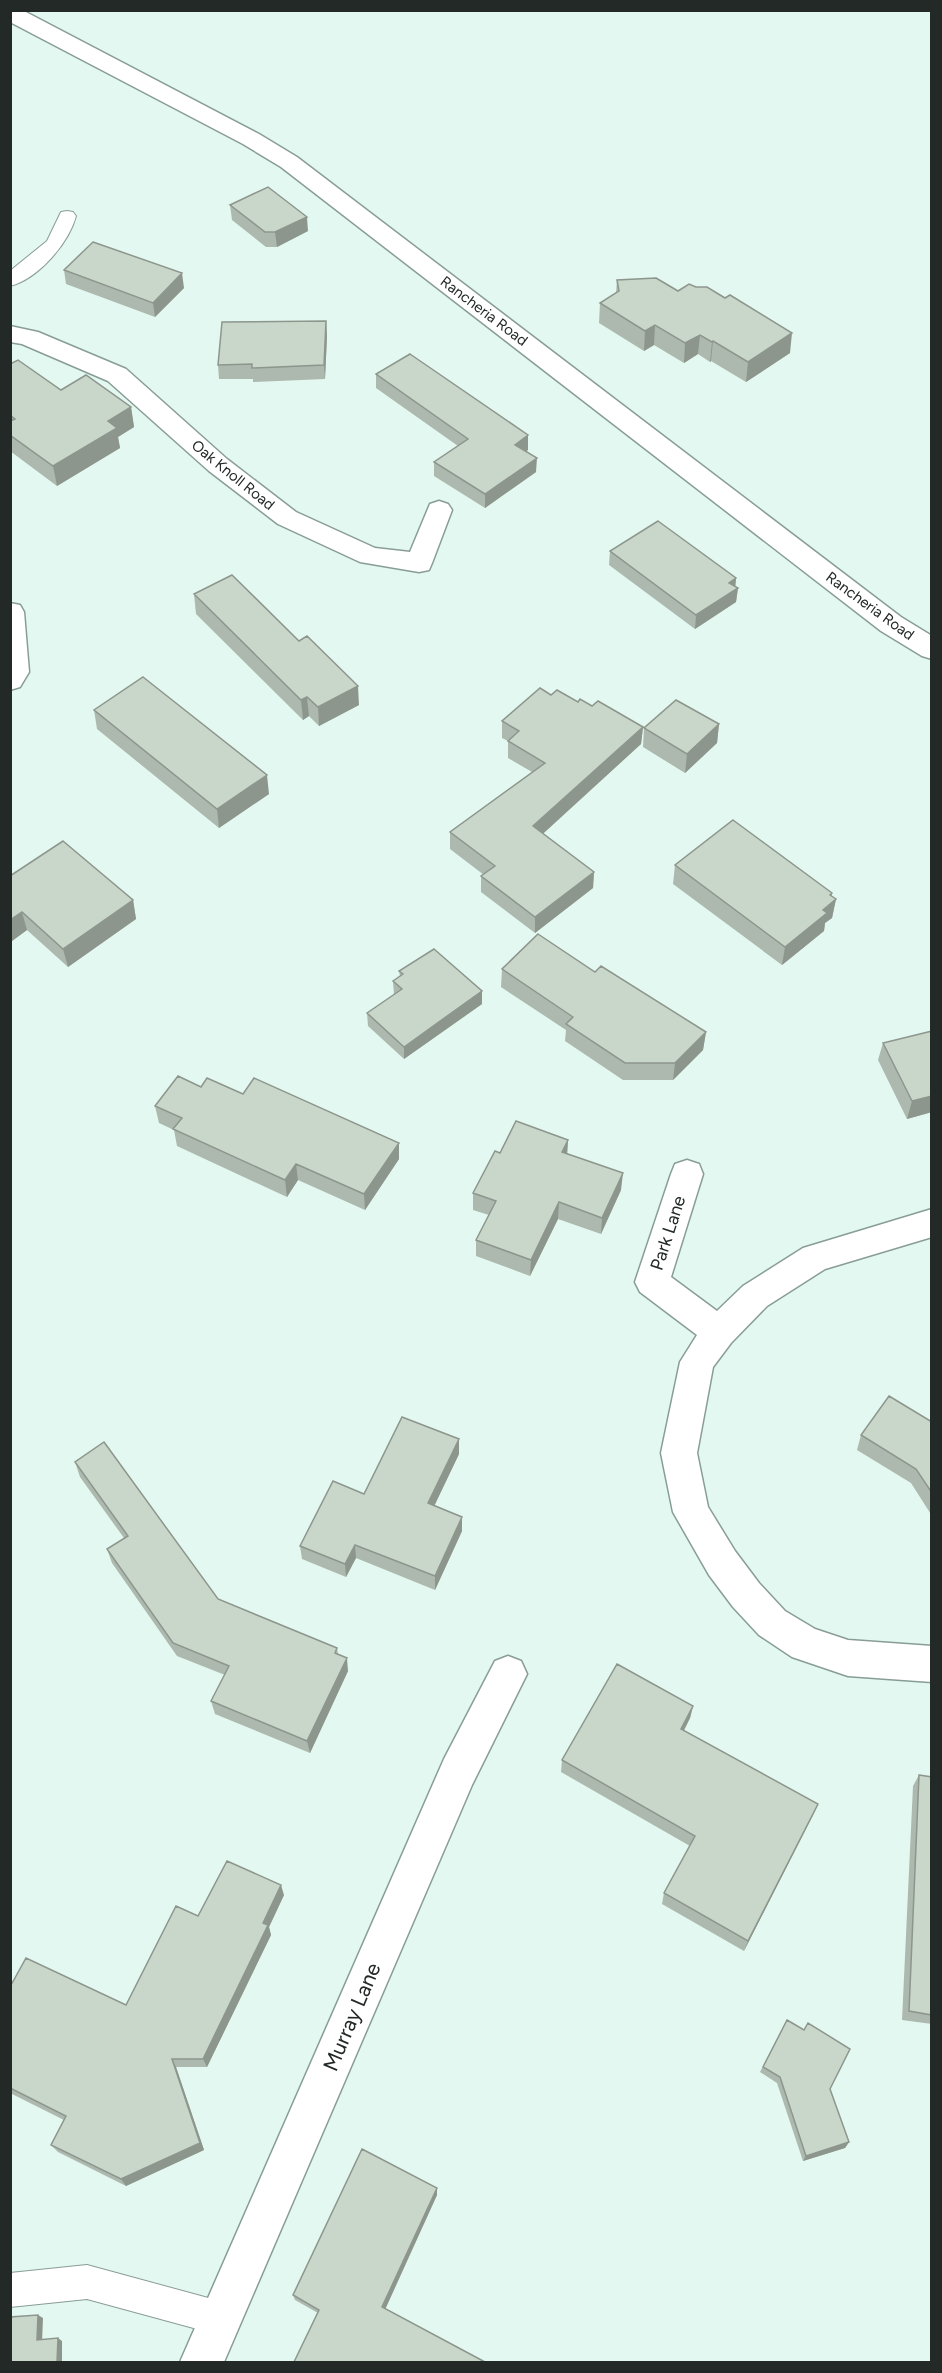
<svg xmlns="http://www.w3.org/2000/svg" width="942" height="2373" viewBox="0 0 942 2373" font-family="Figtree,sans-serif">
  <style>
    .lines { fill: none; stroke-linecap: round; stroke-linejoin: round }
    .service-casing { stroke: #899d97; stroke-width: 2 }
    .minor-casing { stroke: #899d97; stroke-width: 3 }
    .service { fill: #fff; fill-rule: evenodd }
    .minor { fill: #fff; fill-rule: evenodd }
    .wall { fill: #adb9ae }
    .shaded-wall { fill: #8d968d }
    .building { fill: #c9d7ca; stroke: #8d968d; stroke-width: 1.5 }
    .labels { text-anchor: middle; stroke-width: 5; stroke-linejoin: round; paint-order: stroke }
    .far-street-label { font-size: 15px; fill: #222927; stroke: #fff }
    .street-label { font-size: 18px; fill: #222927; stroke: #fff }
    .near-street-label { font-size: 21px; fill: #222927; stroke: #fff }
  </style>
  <rect width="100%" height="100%" fill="#e3f8f1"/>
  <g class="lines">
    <defs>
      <path id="service" d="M67,211l6,1 3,4c-7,27 -38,63 -66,70v-15l37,-30 14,-29z
        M87,2265l136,37 12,5 5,12 -5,12 -12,5 -136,-37 -77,8v-34z"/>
      <path id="minor" d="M10,10h12l237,124 38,23 604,460 31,19v23l-10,-3 -41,-25 -600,-464 -38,-23 -233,-122z
        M10,326l28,6 88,37 101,90 69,53 79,36 35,4 20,-48 9,-3 9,3 4,6 -20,53 -3,7 -10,2 -59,-10 -82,-38 -69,-53 -101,-90 -86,-37 -12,-2z
        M10,603l10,2 4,7 5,60 -9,15 -10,3z
        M687,1160l12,4 4,10 -32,103 46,34 26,-25 60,-38 129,-39v28l-107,32 -58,37 -36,37 -18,24 -16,86 11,54 27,44 24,32 26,28 30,18 33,11 84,6v36l-84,-6 -56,-19 -33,-22 -26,-28 -24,-32 -36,-63 -12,-59 19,-91 17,-27 -57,-43 -5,-10 36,-108 4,-10z
        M508,1656l13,5 6,13 -55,111 -248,577h-44l264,-603 51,-98z"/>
    </defs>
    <use href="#service" class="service-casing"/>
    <use href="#minor" class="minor-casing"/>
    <use href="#service" class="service"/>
    <use href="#minor" class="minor"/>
  </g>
  <path class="wall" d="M230,205l78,26 -31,16h-11l-34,-27z
    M64,270l120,18 -29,29 -89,-33z
    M617,280l173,73 -44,29 -35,-21 -1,1 -12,-8 -14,9 -30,-18 -10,6 -45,-28 1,-20 16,-10z
    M326,321l1,15 -2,43 -72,3v-3h-34l-1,-14z
    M10,364l51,26 70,17 3,20 -16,10 2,11 -63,38 -47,-35z
    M376,374l152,76 -2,1 10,21 -51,36 -51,-32v-14l24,-16 -82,-58z
    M610,551l126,27 -1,9 3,1 -2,14 -41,27 -86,-64z
    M194,594l165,111 -40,21 -10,-10 -6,4 -107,-106z
    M551,695l41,11 51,21 -2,17 -98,89 51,39 -1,16 -58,45 -54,-41v-16l3,-1 -34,-26v-17l82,-60 -24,-14v-17l-6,-3v-17z
    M94,710l175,84 -50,34 -122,-99z
    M719,724l-2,19 -32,30 -42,-26 1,-19z
    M675,865l157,31 4,3 -4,19 -7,5 -1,8 -42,34 -109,-81z
    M10,876l123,24 3,19 -68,48 -41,-37 -15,11 -2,-1z
    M502,969l93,3 111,60 -3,18 -30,30h-50l-58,-39 1,-11 -65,-43z
    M399,971l83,20v13l-78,55 -36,-33 -1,-13 27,-18 -1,-14 7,-5z
    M883,1043l49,69 -25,7 -29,-59z
    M201,1087l42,7 156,65 -34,51 -67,-30 -11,17 -110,-51 -3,-16 -15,-7 -4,-17z
    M568,1140l-1,14 54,36 -20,44 -43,-15 -28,57 -54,-20v-16l13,-25 -16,-5v-17l27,-40z
    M932,1422v94l-21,-33 -54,-33 4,-15z
    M459,1454l-25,52 28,25 -27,59 -79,-32 -10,19 -44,-18 -2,-13 64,-52z
    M75,1462l143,137 119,49 1,6 10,17 -38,82 -95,-39 -4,-13 14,-26 -48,-19 -65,-93 -5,-14 17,-11 -44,-61z
    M693,1706l-3,12 -6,13 129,84 -69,136 -82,-47 2,-11 26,-47 -129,-74 1,-12z
    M919,1775l13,2v247l-30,-4 11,-234z
    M284,1895l-15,32 2,8 -64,132h-31l28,83 -78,36 -68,-34 -7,-7 13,-25 -54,-27v-106l116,18 72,-89z
    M787,2020l62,122 -4,6 -42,13 -26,-78 -17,-11z
    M437,2188v7l-52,114 -67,4 -23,-13 -2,-5z"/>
  <path class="shaded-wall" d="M307,217l1,14 -31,16 -2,-15z
    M182,273l2,15 -29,29 -2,-14z
    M326,321l1,15 -2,43 -1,-14z
    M655,325l-1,20 -10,6 1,-20z
    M792,333l-2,20 -44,29 2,-20z
    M700,335l-2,19 -14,9 1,-20z
    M713,341l-2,20 -1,1 2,-20z
    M131,407l3,20 -16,10 2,11 -63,38 -4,-20 55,-45z
    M528,435v15l-13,9v-14z
    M537,458l-1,14 -51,36v-14z
    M736,578l-1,12 3,-2 -2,14 -41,27 1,-14 33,-32z
    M358,686l1,19 -40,21 -1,-19z
    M307,697l2,19 -6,4 -2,-20z
    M719,724l-2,19 -32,30 2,-19z
    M643,727l-2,17 -108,99v-17z
    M267,775l2,19 -50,34 -2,-19z
    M594,872l-1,16 -58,45v-16z
    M832,893l-2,11 6,-5 -4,19 -7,5 -1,8 -42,34 3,-18 38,-37 7,-15z
    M133,900l3,19 -68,48 -5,-18z
    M22,912l5,18 -15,11 -2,-4v-17z
    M482,991v13l-78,55v-12z
    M706,1032l-3,18 -30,30 2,-17z
    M932,1096v16l-25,7 5,-18z
    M568,1140l-1,16 -5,-4z
    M399,1143v16l-34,51 -1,-16z
    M296,1164l2,16 -11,17 -2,-17z
    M623,1173l-2,17 -20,44 1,-16z
    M559,1202l-1,17 -28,57 1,-16z
    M459,1439v15l-30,63 -1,-14z
    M462,1517v14l-27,59v-14z
    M355,1545l1,13 -10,19 -1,-13z
    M347,1658l1,13 -38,82 -3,-12z
    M693,1706l-3,12 -12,23 3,-12z
    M818,1804l-5,11 -69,136 4,-10z
    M281,1885l3,10 -15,32 2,8 -64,132 -4,-8 60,-136z
    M172,2059l4,8 28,83 -78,36 -5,-7z
    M849,2142l-4,6 -42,13 3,-5z
    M437,2188v7l-53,117 -2,-5z
    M38,2315l5,3 -1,25 -5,-3z
    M58,2338l4,3v21h-5z"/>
  <path class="building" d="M268,187l39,30 -32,15h-10l-35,-27z
    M93,242l89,31 -29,30 -89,-33z
    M656,278l22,13 11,-7 7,3h11l18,11 5,-3 62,38 -44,29 -35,-21 -1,1 -12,-7 -15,8 -30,-18 -10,6 -45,-28 19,-12 -2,-11z
    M326,321l-2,44 -72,3v-4l-34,1 4,-43z
    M410,354l118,81 -13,10 22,13 -52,36 -51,-32 34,-23 -92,-65z
    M18,360l43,30 25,-15 45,32 -23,14 9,7 -64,38 -43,-31v-14l5,-2 -5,-4v-51z
    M658,521l78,57 -7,5 9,5 -42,27 -86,-64z
    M232,575l67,66 8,-5 51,50 -40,21 -11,-10 -6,3 -107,-106z
    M143,677l124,98 -50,34 -123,-99z
    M540,688l11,7 6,-5 21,12 2,-3 12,7 6,-5 45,26 -110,99 61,46 -59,45 -54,-41 14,-10 -45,-34 95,-69 -37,-22 11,-10 -17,-10z
    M676,700l43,24 -32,30 -43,-26z
    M733,820l99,73 -2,2 6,4 -13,11 4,3 -42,34 -110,-82z
    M63,841l70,59 -70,49 -41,-37 -12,8v-44z
    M538,934l57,38 6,-6 105,66 -31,31h-50l-59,-39 7,-7 -71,-48z
    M434,949l48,42 -78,56 -37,-34 35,-24 -9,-8 10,-7 -4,-3z
    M932,1031v65l-20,5 -29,-58z
    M178,1076l23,11 6,-9 36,16 11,-16 145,65 -35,51 -68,-30 -11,16 -112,-51 9,-11 -27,-12z
    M516,1121l52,19 -6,12 61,21 -21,45 -43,-16 -28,58 -55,-20 20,-39 -23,-8 22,-42 5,2z
    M889,1396l43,26v71l-16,-24 -55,-34z
    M402,1417l57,22 -31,64 34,14 -27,59 -80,-31 -10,19 -45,-18 33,-65 31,13z
    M104,1442l114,157 119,49 -2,5 12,5 -40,83 -96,-40 18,-35 -56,-23 -66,-94 21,-13 -53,-74z
    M617,1664l76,42 -12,23 137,75 -70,137 -84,-48 31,-57 -133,-76z
    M919,1775l13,2v238l-23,-4z
    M227,1861l54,24 -18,38 5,2 -65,134h-31l28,84 -79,36 -70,-34 15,-29 -56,-28v-101l16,-29 100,47 50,-99 22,10z
    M787,2020l17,10 4,-7 42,26 -20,40 19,53 -43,14 -26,-79 -17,-10z
    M362,2149l75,39 -55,119 103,55h-191l25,-52 -26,-15z
    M38,2315l-1,25 21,-2 -1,24h-47v-45z"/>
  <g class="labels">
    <g class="far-street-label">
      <text transform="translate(484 311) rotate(37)" y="5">Rancheria Road</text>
      <text transform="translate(233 475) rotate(39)" y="5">Oak Knoll Road</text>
      <text transform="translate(870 606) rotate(36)" y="5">Rancheria Road</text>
    </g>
    <g class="street-label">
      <text transform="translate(668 1233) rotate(-72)" y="6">Park Lane</text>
    </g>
    <g class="near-street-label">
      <text transform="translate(352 2017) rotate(-67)" y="7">Murray Lane</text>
    </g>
  </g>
  <rect width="942" height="2373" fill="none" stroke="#222927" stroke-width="24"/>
</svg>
